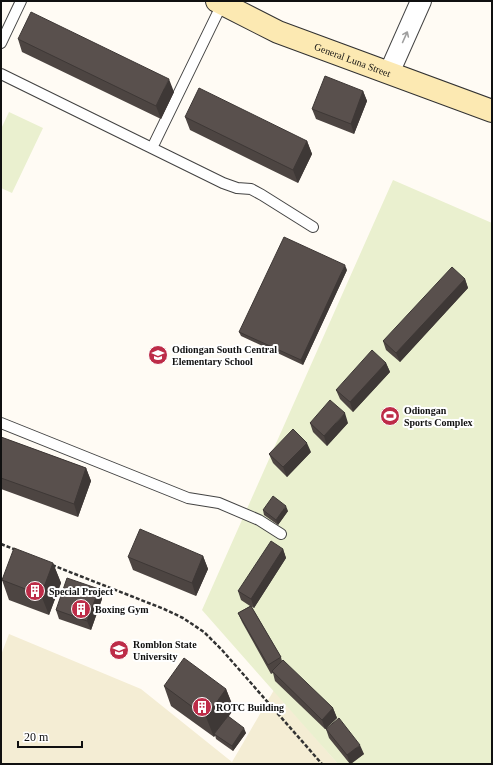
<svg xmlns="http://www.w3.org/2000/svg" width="493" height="765" viewBox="0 0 493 765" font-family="'Times New Roman',serif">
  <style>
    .farmland { fill: #f4edd4 }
    .pitch { fill: #eaf0cf }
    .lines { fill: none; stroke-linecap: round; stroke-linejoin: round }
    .service-casing { stroke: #434343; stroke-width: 12 }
    .minor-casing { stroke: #434343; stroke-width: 22 }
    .secondary-casing { stroke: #323232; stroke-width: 24 }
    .path { stroke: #323232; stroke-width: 2.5; stroke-dasharray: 4 2; stroke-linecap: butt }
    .service { stroke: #fff; stroke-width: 10 }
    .minor { stroke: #fff; stroke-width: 20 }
    .secondary { stroke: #fce9b2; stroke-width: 22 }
    .wall { fill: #4d4542 }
    .shaded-wall { fill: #3e3836 }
    .building { fill: #59504d; stroke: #3e3836 }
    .oneway { stroke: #9f9f9f }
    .labels { text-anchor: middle; stroke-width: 4; stroke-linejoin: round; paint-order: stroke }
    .street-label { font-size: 10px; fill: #101010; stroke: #fff }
    .poi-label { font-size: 10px; font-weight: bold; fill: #101010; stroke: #fff; text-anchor: start }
  </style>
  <rect width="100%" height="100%" fill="#fffbf4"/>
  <path class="farmland" d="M9,634l132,55 91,73 42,-72 64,74h-337v-109z"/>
  <path class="pitch" d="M9,112l34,16 -31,65 -11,-5v-59z
    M393,180l99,43v541h-154l-136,-154z"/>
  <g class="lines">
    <defs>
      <path id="service" d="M1,43l20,-42
        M1,74l222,109 14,5 14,1 11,6 51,32
        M152,148l70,-144
        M1,423l187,75 31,5 40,17 22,14"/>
      <path id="minor" d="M389,73l32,-72"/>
      <g id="secondary">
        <path id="s1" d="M217,1l61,31 214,79"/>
      </g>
    </defs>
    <use href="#service" class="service-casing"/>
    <use href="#minor" class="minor-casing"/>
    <use href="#secondary" class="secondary-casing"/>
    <path class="path" d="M1,544l15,6
      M52,565l112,44 19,9 21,14 18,18 100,114"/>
    <use href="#service" class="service"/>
    <use href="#minor" class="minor"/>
    <use href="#secondary" class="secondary"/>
  </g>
  <path class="wall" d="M18,39l156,53 -13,27 -139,-67z
    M363,91l4,10 -13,33 -38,-15 -4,-10z
    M185,117l122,24 5,13 -14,29 -108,-53z
    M347,270l-44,95 -62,-29 -2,-4z
    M465,279l3,9 -68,74 -14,-12 -3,-9z
    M386,363l4,9 -37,40 -13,-13 -4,-9z
    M310,423h38l-21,23 -14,-14z
    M1,437l85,31 5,13 -13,36 -77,-28z
    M311,452l-24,25 -14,-14 -4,-9z
    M263,510l25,1 -10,14 -14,-10z
    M283,549l3,9 -32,50 -3,-2 30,51 1,4 51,47 4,10 -10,10 37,26 -13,10h-1l-21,-26 -3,-9h-1l-50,-48 -2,-8 -2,1 -29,-52 -4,-9 12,-7 -9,-6 -3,-9z
    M203,556l5,13 -12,27 -63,-26 -5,-13z
    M53,563l8,20 -12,32 -40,-15 -7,-20z
    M99,589l3,10 -11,31 -32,-11 -3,-9z
    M164,686l62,3 8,20 -6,7 18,17 -13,18 -17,-12 -1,-4 -1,2 -43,-31z"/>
  <path class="shaded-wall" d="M169,79l5,13 -13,27 -5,-13z
    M363,91l4,10 -13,33 -3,-10z
    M307,141l5,13 -14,29 -5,-13z
    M345,265l2,5 -44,95 -2,-5z
    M465,279l3,9 -68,74 -4,-9z
    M386,363l4,9 -37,40 -3,-10z
    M345,413l3,10 -21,23 -3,-10z
    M307,443l4,9 -24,25 -4,-10z
    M86,468l5,13 -13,36 -4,-13z
    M286,506l2,5 -10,14 -2,-5z
    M283,549l3,9 -32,50 -3,-9z
    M203,556l5,13 -12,27 -4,-13z
    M53,563l8,20 -12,32 -8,-20z
    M99,589l3,10 -11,31 -4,-9z
    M226,689l8,20 -20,28 -8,-20z
    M333,708l4,10 -12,11 -3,-9z
    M244,728l2,5 -13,18 -1,-5z
    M360,745l4,9 -14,10 -3,-9z"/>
  <path class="building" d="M31,12l138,67 -13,27 -138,-67z
    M325,76l38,15 -12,33 -39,-15z
    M199,88l108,53 -14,29 -108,-53z
    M284,237l61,28 -44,95 -62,-28z
    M452,267l13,12 -69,74 -13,-12z
    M372,350l14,13 -36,39 -14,-12z
    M330,400l15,13 -21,23 -14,-13z
    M293,429l14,14 -24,24 -14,-13z
    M1,437l85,31 -12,36 -73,-26z
    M273,496l13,10 -10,14 -13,-10z
    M140,529l63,27 -11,27 -64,-26z
    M271,541l12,8 -32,50 -13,-8z
    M14,548l39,15 -12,32 -39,-15z
    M67,578l32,11 -12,32 -31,-11z
    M251,606l30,51 -13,8 -30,-52z
    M184,658l42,31 -20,28 -42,-31z
    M283,660l50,48 -11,12 -50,-49z
    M228,716l16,12 -12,18 -18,-12z
    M339,718l21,27 -13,10 -21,-26z"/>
  <defs><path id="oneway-shaft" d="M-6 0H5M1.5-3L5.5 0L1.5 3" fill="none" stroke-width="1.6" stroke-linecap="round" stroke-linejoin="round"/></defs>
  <use class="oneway" href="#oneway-shaft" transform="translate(405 37) rotate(-66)"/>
  <defs>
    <symbol id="school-disc" viewBox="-11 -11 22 22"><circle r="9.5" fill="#bd2c48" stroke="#fff"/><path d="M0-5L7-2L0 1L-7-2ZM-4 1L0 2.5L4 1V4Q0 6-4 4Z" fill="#fff"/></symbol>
    <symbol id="stadium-disc" viewBox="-11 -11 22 22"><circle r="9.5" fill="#bd2c48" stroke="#fff"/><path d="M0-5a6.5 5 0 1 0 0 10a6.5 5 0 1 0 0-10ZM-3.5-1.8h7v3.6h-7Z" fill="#fff"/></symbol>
    <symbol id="building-disc" viewBox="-11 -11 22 22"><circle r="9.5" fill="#bd2c48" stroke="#fff"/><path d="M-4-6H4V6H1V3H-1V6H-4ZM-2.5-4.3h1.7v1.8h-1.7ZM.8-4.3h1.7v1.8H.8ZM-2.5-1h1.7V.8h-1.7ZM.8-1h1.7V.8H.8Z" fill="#fff"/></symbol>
    <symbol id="university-disc" viewBox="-11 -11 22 22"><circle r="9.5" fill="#bd2c48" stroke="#fff"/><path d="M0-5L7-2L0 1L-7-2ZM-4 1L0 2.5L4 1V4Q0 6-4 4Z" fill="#fff"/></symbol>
  </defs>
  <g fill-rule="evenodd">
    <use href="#school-disc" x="147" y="344" width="22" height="22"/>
    <use href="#stadium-disc" x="379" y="405" width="22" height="22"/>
    <use href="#building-disc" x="24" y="580" width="22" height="22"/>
    <use href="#building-disc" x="70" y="598" width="22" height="22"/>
    <use href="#university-disc" x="108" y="639" width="22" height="22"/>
    <use href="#building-disc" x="191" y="696" width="22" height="22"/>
  </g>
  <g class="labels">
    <g class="street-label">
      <text dy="4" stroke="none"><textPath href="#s1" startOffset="148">General Luna Street</textPath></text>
    </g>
    <g class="poi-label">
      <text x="172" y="353">Odiongan South Central<tspan x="172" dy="12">Elementary School</tspan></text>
      <text x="404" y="414">Odiongan<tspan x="404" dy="12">Sports Complex</tspan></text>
      <text x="49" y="595">Special Project</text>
      <text x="95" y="613">Boxing Gym</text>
      <text x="133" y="648">Romblon State<tspan x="133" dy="12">University</tspan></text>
      <text x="216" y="711">ROTC Building</text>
    </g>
  </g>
  <rect width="493" height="765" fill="none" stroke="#101010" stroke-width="4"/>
  <path d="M18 741v6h64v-6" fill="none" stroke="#101010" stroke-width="2"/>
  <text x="24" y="741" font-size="12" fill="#101010" stroke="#ffffff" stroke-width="3" paint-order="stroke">20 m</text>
</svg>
